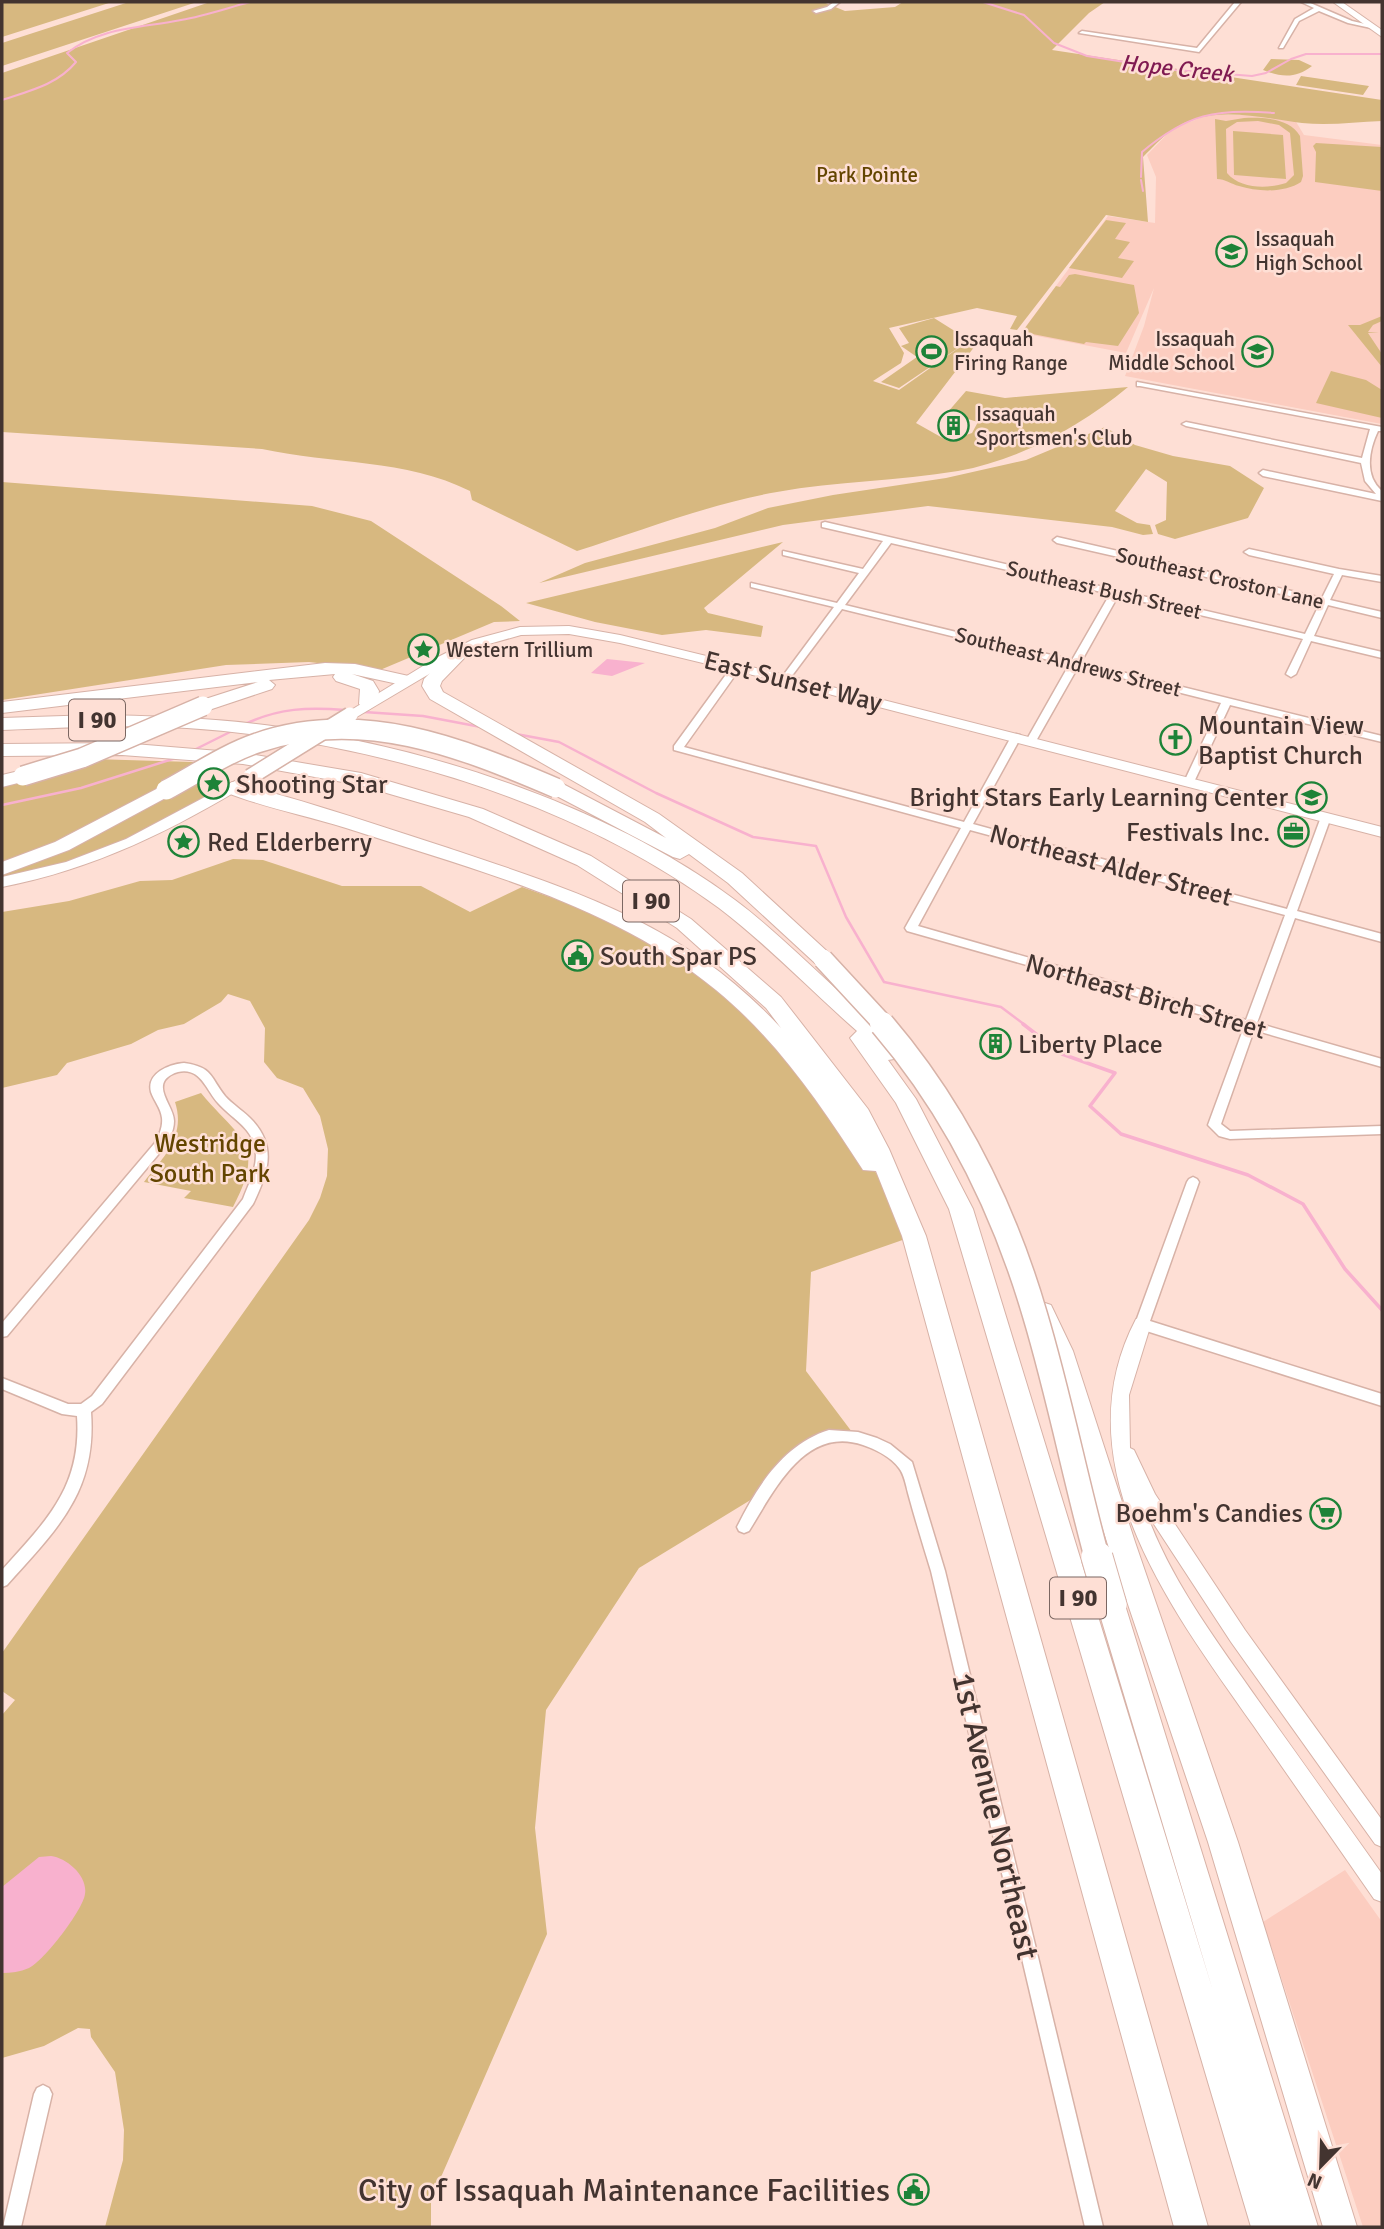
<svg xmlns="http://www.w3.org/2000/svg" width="1384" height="2229" viewBox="0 0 1384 2229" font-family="Signika,sans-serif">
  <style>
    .built { fill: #fccdc0 }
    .green { fill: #d7b880; fill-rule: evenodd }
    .water { fill: #f8b1ce }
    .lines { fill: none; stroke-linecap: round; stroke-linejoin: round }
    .stream-far2 { stroke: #f8b1ce; stroke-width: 2 }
    .stream-far1 { stroke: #f8b1ce; stroke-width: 2.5 }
    .stream { stroke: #f8b1ce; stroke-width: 3.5 }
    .minor-casing { stroke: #d7b2a7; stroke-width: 3 }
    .tertiary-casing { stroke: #d7b2a7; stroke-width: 2 }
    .secondary-casing { stroke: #d7b2a7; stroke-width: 2 }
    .motorway-casing { stroke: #d7b2a7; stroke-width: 2 }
    .minor { fill: #fff; fill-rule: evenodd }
    .tertiary { fill: #fff; fill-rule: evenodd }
    .secondary { fill: #fff; fill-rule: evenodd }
    .motorway { fill: #fff; fill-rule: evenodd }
    .secondary-bridge-casing { stroke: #d7b2a7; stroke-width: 18; stroke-linecap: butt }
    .motorway-bridge-far2-casing { stroke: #d7b2a7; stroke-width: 22; stroke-linecap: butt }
    .motorway-bridge-far1-casing { stroke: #d7b2a7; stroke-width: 27; stroke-linecap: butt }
    .motorway-bridge-casing { stroke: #d7b2a7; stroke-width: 33; stroke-linecap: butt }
    .secondary-bridge { stroke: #fff; stroke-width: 15 }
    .motorway-bridge-far2 { stroke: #fff; stroke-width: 19 }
    .motorway-bridge-far1 { stroke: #fff; stroke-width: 24 }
    .motorway-bridge { stroke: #fff; stroke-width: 31 }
    .labels { text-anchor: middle; stroke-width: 5; stroke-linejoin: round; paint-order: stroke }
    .far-park-label { font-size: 21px; fill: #634500; stroke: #fedfd5 }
    .far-poi-label { font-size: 21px; fill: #433430; stroke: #fedfd5; text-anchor: start }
    .far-street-label { font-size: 21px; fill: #433430; stroke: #fedfd5 }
    .far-water-label { font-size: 23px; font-style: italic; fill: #7f1a51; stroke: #fedfd5 }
    .shield { fill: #fedfd5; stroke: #7b6762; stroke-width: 2 }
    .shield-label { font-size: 24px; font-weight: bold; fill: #433430 }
    .street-label { font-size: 26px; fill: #433430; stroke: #fedfd5 }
    .poi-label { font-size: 26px; fill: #433430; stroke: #fedfd5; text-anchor: start }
    .park-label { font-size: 26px; fill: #634500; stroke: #fedfd5 }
    .near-street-label { font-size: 32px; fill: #433430; stroke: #fedfd5 }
    .near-poi-label { font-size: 32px; fill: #433430; stroke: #fedfd5; text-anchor: end }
  </style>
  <rect width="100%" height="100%" fill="#fedfd5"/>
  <path class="built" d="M1208,115h59l28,5 9,15 78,10v279l-257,-48 19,-50 10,-38 -28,65 -105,-20 87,-117 47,7 1,-46 -9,-22 25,-26z
    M1345,1870l37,52v305h-19l-100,-305z"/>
  <path class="green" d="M2,2h110l-110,35z
    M129,2h68l-195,64v-23z
    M210,2h613l22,9 50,-4 8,-5h202l-16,11 -37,37 330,50v21c-27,1 -53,5 -80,2 -41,-5 -94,-20 -131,8 -10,7 -19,17 -28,26l5,65 -42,-7 -89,115 -7,-1 7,-13 -40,-8 -88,20 15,25 -3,10 -28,18 26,9 68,-48 -68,46 -18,-6 36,-25 -16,-11 8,-3 -10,-15 35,-10 35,22 4,-2 5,4 -62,81 32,18 24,-8 6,-11 -31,-9 19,-22 39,7 123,-11c-47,39 -108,73 -170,84 -60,10 -121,10 -181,21 -64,11 -137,39 -200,59l-105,-51 -2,-9c-64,-32 -139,-27 -208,-42l-260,-17v-359z
    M1271,59l28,1 13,6c-16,13 -32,11 -49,4z
    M1301,76l68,10 -6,9 -67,-10z
    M1244,118c18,-1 46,0 56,18l3,40 -2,6c-17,11 -43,10 -62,4 -8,-2 -14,-7 -22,-7l-2,-60 11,2zM1258,121l21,4 11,8 4,42 -8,8c-18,6 -46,6 -59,-10l-1,-44 11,-7z
    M1233,131l50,4 3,44 -52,-4z
    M1316,143l66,4v44l-67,-9 1,-30 -3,-6z
    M1106,220l20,3 -11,16 15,3 -12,16 16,3 -12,17 -53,-10z
    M1075,274l59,11 5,28 -21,33 -32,-4 -2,2 -62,-12 34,-46 4,1 9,-12z
    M1382,316v5l-9,4 -5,7 11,1h-11l14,21v13l-34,-42h12z
    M1331,371l35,9 16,10v28l-66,-15z
    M1105,427l30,18 38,11 57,10 34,22 -16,30 -73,21 -17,-5 -3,-9 11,-5 1,-38 -21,-13 -31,42 22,12 13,2 3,9 -10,1 -31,-8 -184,-21 -145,19 -244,58 46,-20 130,-35 53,-20 65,-13 113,-17 80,-18z
    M2,482l310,24 59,15 130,85 19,15 -26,1 -114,48 -71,-8 -83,3 -224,35z
    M783,542l-79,66 4,5 55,13 -2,11 -55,-7 -44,5 -67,-13 -69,-19z
    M92,759l101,3 39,25 -82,49 -127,42 -21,4v-101z
    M233,859l30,1 79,26h79l49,26 52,-25 67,24 67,34 86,62 125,151 47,78 -103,36 -5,99 49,65 -39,4 -49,50 -128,78 -93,142 -11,118 12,106 -116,266v27h-326l18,-67 1,-30 -9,-58 -24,-35 -1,-8 -12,-1 -34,18 -42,12v-343l13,-15 -13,-9v-38l307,-433 11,-22 7,-22 1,-27 -8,-33 -17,-28 -26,-10 -13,-16 1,-34 -15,-27 -22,-7 -7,8 -37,22 -26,6 -27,14 -64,19 -10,12 -55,13v-176l67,-11 71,-20 32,-1z
    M201,1093c38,46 66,50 32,114l-49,-9 7,-7 -47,-9c20,-25 42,-46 31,-80z"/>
  <path class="water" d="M607,659l38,4 -33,13 -21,-3z
    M51,1856c16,2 37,20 34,38 -2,16 -41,67 -56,74 -9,4 -18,5 -27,5v-86l37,-30z"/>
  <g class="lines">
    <path class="stream-far2" d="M983,2l41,13 30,28 33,13 88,14 77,6 14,-3 25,-14 15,-5h76
      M2,100c27,-9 55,-15 74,-38l-9,-9c33,-26 74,-25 114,-33 24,-4 46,-12 69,-18
      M1141,177l1,-25c45,-38 74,-44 132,-39
      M1141,180l2,11"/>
    <path class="stream-far1" d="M364,712l59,4 58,11
      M245,724c34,-16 63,-17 100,-14
      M516,734l43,8 97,51 97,44 63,9 30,71 38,65 117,25 24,18
      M192,751l40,-20
      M2,805l79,-17 98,-31"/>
    <path class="stream" d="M1023,1024l39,30 53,19 -25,33 31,28 127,41 55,29 42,65 37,41"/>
    <defs>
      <path id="minor" d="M834,2h6l-9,7 -15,4 -3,-2 14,-4z
        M1235,2h6l-42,50 -120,-19 3,-2 115,17z
        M1301,2h7l44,19 22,5 -3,2 -23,-5 -29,-12 -20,10 -16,27h-4l16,-29 19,-11z
        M1137,382l245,45v4h-4c-9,19 -14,45 4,60v10l-119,-25 -4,-3 4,-3 113,24 -11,-13 -4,-18 -175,-37 -4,-2 4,-2 176,36 8,-29 -230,-43h-3z
        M825,522l480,112 15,-31 -263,-60 -4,-3 4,-3 265,61 12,-24 -85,-19 -5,-3 5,-3 90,20 43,7v6l-40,-7 -12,25 52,12v6l-54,-13 -14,31 68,16v6l-71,-17 -15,33 -5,3 -5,-3 17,-35 -185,-43 -37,66 301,74v6l-152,-37 -36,77 -5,3 -5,-3 37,-79 -143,-36 -42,74 -5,3 -5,-3 43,-76 -227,-56 -54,72h-6v-4l52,-70 -83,-20v-4l86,20 22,-30 -76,-18v-4l80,18 20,-28 -61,-14v-4zM891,543l219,51 -38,66 -227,-55z
        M736,664l5,3 -57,80 280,75 47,-85 5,-3 4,1 1,2 -48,87 314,85 34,-92 1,-2h8l1,2 -34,94 85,23v8l-87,-24 -38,105 125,36v8l-128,-37 -33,94 9,7 152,-5v8l-152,5 -11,-3 -11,-11 36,-98 -337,-96 -2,-3 56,-100 -287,-78v-4l59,-81zM970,830l315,85 -39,105 -328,-94z
        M184,1063c29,4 26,14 41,33 7,8 17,14 25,22 28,28 18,55 3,86l-151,200 -11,8c6,80 -34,117 -84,173l-5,2v-17c44,-49 80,-83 75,-154l-15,-2 -60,-25v-11l66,26h13l11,-8 151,-197c6,-16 16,-34 12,-52 -4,-20 -25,-30 -37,-44 -12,-13 -17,-36 -40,-31 -4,1 -10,4 -13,8 -8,12 9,28 9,41 0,11 -6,20 -12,29l-155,186 -5,1v-14l152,-179c5,-8 9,-17 8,-26 -1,-10 -8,-17 -11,-26 -5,-19 19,-28 33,-29z
        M1193,1177l4,2 2,3 -49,139 232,73v12l-245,-78 -2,-4 52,-142 2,-3z
        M829,1430l29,2 19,6 13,6 22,18 33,109 158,656h-18l-154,-656c-8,-26 -16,-52 -23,-78 -2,-8 -4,-19 -9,-25 -8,-11 -24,-19 -36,-23 -58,-20 -89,46 -114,86l-5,2 -5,-2 -2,-4c20,-41 47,-83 92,-97z
        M43,2085l6,3 3,6 -31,133h-18l31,-133 3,-6z"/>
      <path id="tertiary" d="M1142,1317l6,2 3,5 -22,71 1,53 4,2 21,44 90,136 137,190v27l-7,-3 -144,-202 -85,-130c25,69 70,128 112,188 42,58 83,116 124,174v28l-8,-3c-40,-58 -81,-116 -121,-174 -81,-115 -193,-261 -117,-406z"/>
      <path id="secondary" d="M1333,2h9l40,28v7z
        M569,626l51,9 165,40 597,152v10l-600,-155 -162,-39 -51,-9 -48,1 -39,11 -36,18 -91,54h-10l-2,-3 93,-57 36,-18 48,-13z
        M250,773l7,4 -2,3c-80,49 -160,89 -253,107v-10l64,-15 60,-23z"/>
      <path id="motorway" d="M465,643l9,5 -32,33 -2,5 3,6 216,122 83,59 88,81 4,5 -4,5h-14l-88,-81 -39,-29 -9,5 -7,-2 -124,-65 -3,-4 10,-6 7,2 103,54 -21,-16 -215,-123 -8,-13 2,-7 35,-35z
        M325,663l30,1 58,13 3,4 -9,5 -55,-12 21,7 6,10 -2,13 -9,6 -9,-6 1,-15 -24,-8 -3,-4 2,-3 -66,6 6,5 -3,4 -69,23 -7,-2 -2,-4 2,-4 62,-20 -256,31v-11z
        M95,715c61,1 123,3 184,12 153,21 331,80 456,173 35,26 66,57 99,87 22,20 45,38 66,61l3,5 -3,5 -12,2 28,39 57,110 240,782 -116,-386 4,-9 10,-3 10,3 4,9 193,622h-67l-302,-1018 -53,-106 -46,-65 7,-7c-46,-40 -89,-86 -138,-123 -148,-109 -351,-168 -532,-180 -62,-4 -123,0 -185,2v-12z
        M122,743l121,10 118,20 122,36 108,47 100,63 90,78 87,112 21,40 37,87 282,991h-34l-272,-991 -26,-65 -13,-1c-42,-65 -86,-130 -147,-180 -106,-87 -242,-120 -370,-162 -41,-13 -81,-20 -121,-36l-3,-4 10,-6c72,18 142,42 213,65 131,44 239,76 336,181l-15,-20 -89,-80 -100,-63 -108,-48 -110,-32 -116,-21 -121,-9 -120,1v-12z
        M23,770l7,2 3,4 -3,4 -28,7v-12z
        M166,784l7,2 3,4 -3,4 -104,56 -67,25v-13l53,-20z
        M1042,1302l9,3 22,46 62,191 103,300 119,385h-34l-115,-385 -101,-300 -60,-191 -17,-39 3,-7z"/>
    </defs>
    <use href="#minor" class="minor-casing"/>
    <use href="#tertiary" class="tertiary-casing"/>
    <use href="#secondary" class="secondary-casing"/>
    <use href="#motorway" class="motorway-casing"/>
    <use href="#minor" class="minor"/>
    <use href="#tertiary" class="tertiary"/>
    <use href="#secondary" class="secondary"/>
    <use href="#motorway" class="motorway"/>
    <defs>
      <path id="secondary-bridge" d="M250,777l100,-62"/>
      <path id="motorway-bridge-far2" d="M23,776l59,-18 121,-52
        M166,790c30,-16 59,-36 91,-47 104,-36 203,4 299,45
        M823,959l61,66"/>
      <path id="motorway-bridge-far1" d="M882,1024c72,84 122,185 153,291 24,80 40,163 62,243"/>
      <path id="motorway-bridge" d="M1097,1557l14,48"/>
    </defs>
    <use href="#secondary-bridge" class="secondary-bridge-casing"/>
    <use href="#motorway-bridge-far2" class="motorway-bridge-far2-casing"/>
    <use href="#motorway-bridge-far1" class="motorway-bridge-far1-casing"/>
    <use href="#motorway-bridge" class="motorway-bridge-casing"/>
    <use href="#secondary-bridge" class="secondary-bridge"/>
    <use href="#motorway-bridge-far2" class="motorway-bridge-far2"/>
    <use href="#motorway-bridge-far1" class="motorway-bridge-far1"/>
    <use href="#motorway-bridge" class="motorway-bridge"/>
  </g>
  <defs>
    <symbol id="school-ring" viewBox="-11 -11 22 22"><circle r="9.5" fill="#fedfd5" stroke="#1d8338" stroke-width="1.5"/><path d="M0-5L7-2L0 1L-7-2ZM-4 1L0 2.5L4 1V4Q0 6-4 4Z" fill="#1d8338"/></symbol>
    <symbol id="stadium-ring" viewBox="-11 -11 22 22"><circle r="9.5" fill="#fedfd5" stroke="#1d8338" stroke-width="1.5"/><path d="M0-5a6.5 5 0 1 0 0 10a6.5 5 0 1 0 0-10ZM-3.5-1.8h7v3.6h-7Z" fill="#1d8338"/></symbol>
    <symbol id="building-ring" viewBox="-11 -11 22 22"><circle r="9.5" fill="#fedfd5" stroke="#1d8338" stroke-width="1.5"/><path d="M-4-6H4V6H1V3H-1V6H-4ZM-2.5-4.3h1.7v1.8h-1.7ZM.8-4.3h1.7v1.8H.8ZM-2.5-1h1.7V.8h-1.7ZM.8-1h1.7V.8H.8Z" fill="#1d8338"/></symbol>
    <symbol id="sight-ring" viewBox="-11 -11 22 22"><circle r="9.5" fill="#fedfd5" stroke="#1d8338" stroke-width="1.5"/><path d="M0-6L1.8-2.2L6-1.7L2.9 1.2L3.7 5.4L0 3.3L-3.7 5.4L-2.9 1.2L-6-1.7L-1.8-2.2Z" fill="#1d8338"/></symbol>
    <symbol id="church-ring" viewBox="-11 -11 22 22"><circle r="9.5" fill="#fedfd5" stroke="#1d8338" stroke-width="1.5"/><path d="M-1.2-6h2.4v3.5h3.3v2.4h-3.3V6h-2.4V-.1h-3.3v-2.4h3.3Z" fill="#1d8338"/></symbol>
    <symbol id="office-ring" viewBox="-11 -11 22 22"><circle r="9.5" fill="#fedfd5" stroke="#1d8338" stroke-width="1.5"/><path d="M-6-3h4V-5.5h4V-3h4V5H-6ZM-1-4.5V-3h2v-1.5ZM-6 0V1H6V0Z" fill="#1d8338"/></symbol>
    <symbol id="civic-ring" viewBox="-11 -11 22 22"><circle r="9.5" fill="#fedfd5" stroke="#1d8338" stroke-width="1.5"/><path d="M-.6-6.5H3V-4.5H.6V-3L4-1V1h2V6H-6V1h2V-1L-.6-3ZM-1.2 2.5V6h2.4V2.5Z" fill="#1d8338"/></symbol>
    <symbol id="supermarket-ring" viewBox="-11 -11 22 22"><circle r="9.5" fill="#fedfd5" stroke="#1d8338" stroke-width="1.5"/><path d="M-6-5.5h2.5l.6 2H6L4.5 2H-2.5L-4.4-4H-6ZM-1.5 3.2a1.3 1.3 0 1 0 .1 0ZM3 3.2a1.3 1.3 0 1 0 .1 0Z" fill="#1d8338"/></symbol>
  </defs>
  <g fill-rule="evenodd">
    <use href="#school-ring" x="1214" y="234" width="35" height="35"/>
    <use href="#stadium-ring" x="914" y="334" width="35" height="35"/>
    <use href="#school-ring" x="1240" y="334" width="35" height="35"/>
    <use href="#building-ring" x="936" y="408" width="35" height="35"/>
    <use href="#sight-ring" x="406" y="632" width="35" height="35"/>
    <use href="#church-ring" x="1158" y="722" width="35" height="35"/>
    <use href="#sight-ring" x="196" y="766" width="35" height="35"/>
    <use href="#school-ring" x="1294" y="780" width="35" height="35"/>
    <use href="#office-ring" x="1276" y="814" width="35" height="35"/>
    <use href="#sight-ring" x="166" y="824" width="35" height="35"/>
    <use href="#civic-ring" x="560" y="938" width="35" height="35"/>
    <use href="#building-ring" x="978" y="1026" width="35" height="35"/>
    <use href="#supermarket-ring" x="1308" y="1496" width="35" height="35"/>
    <use href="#civic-ring" x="896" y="2172" width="35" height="35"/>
  </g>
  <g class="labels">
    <g class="far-park-label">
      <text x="867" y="182">Park Pointe</text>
    </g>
    <g class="far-poi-label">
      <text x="1255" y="246">Issaquah<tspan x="1255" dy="24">High School</tspan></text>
      <text x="954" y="346">Issaquah<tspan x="954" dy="24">Firing Range</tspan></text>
      <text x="1235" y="346" text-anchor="end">Issaquah<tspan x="1235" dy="24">Middle School</tspan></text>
      <text x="976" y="421">Issaquah<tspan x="976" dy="24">Sportsmen's Club</tspan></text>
      <text x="446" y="657">Western Trillium</text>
    </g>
    <g class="far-street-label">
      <text transform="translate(1220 578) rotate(13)" y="7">Southeast Croston Lane</text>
      <text transform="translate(1104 590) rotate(13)" y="7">Southeast Bush Street</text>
      <text transform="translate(1068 662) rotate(14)" y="7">Southeast Andrews Street</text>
    </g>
    <g class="far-water-label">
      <text transform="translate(1177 68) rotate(6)" y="8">Hope Creek</text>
    </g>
    <g class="shield">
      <rect x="69" y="699.5" width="56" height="41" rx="5"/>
      <rect x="623" y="880.5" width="56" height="41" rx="5"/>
      <rect x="1050" y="1577.5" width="56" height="41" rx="5"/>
    </g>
    <g class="shield-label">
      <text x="97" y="728">I 90</text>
      <text x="651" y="909">I 90</text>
      <text x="1078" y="1606">I 90</text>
    </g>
    <g class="street-label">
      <text transform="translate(793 681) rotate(14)" y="9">East Sunset Way</text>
      <text transform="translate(1111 865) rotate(15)" y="9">Northeast Alder Street</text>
      <text transform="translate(1146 996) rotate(16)" y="9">Northeast Birch Street</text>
    </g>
    <g class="poi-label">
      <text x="1198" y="734">Mountain View<tspan x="1198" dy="30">Baptist Church</tspan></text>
      <text x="236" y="793">Shooting Star</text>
      <text x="1288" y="806" text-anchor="end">Bright Stars Early Learning Center</text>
      <text x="1270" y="841" text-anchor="end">Festivals Inc.</text>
      <text x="207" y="851">Red Elderberry</text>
      <text x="600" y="965">South Spar PS</text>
      <text x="1018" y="1053">Liberty Place</text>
      <text x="1303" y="1522" text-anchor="end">Boehm's Candies</text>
    </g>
    <g class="park-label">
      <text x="210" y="1152">Westridge<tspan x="210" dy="30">South Park</tspan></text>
    </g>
    <g class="near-street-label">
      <text transform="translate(996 1816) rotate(77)" y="11">1st Avenue Northeast</text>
    </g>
    <g class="near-poi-label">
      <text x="890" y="2201">City of Issaquah Maintenance Facilities</text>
    </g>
  </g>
  <rect width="1384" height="2229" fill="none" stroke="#433430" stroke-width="7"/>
  <g transform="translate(1321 2166) rotate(203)" stroke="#fedfd5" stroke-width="5" paint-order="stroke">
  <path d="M0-5L12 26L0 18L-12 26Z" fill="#433430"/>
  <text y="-10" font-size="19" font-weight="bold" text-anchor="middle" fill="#433430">N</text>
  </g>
</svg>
